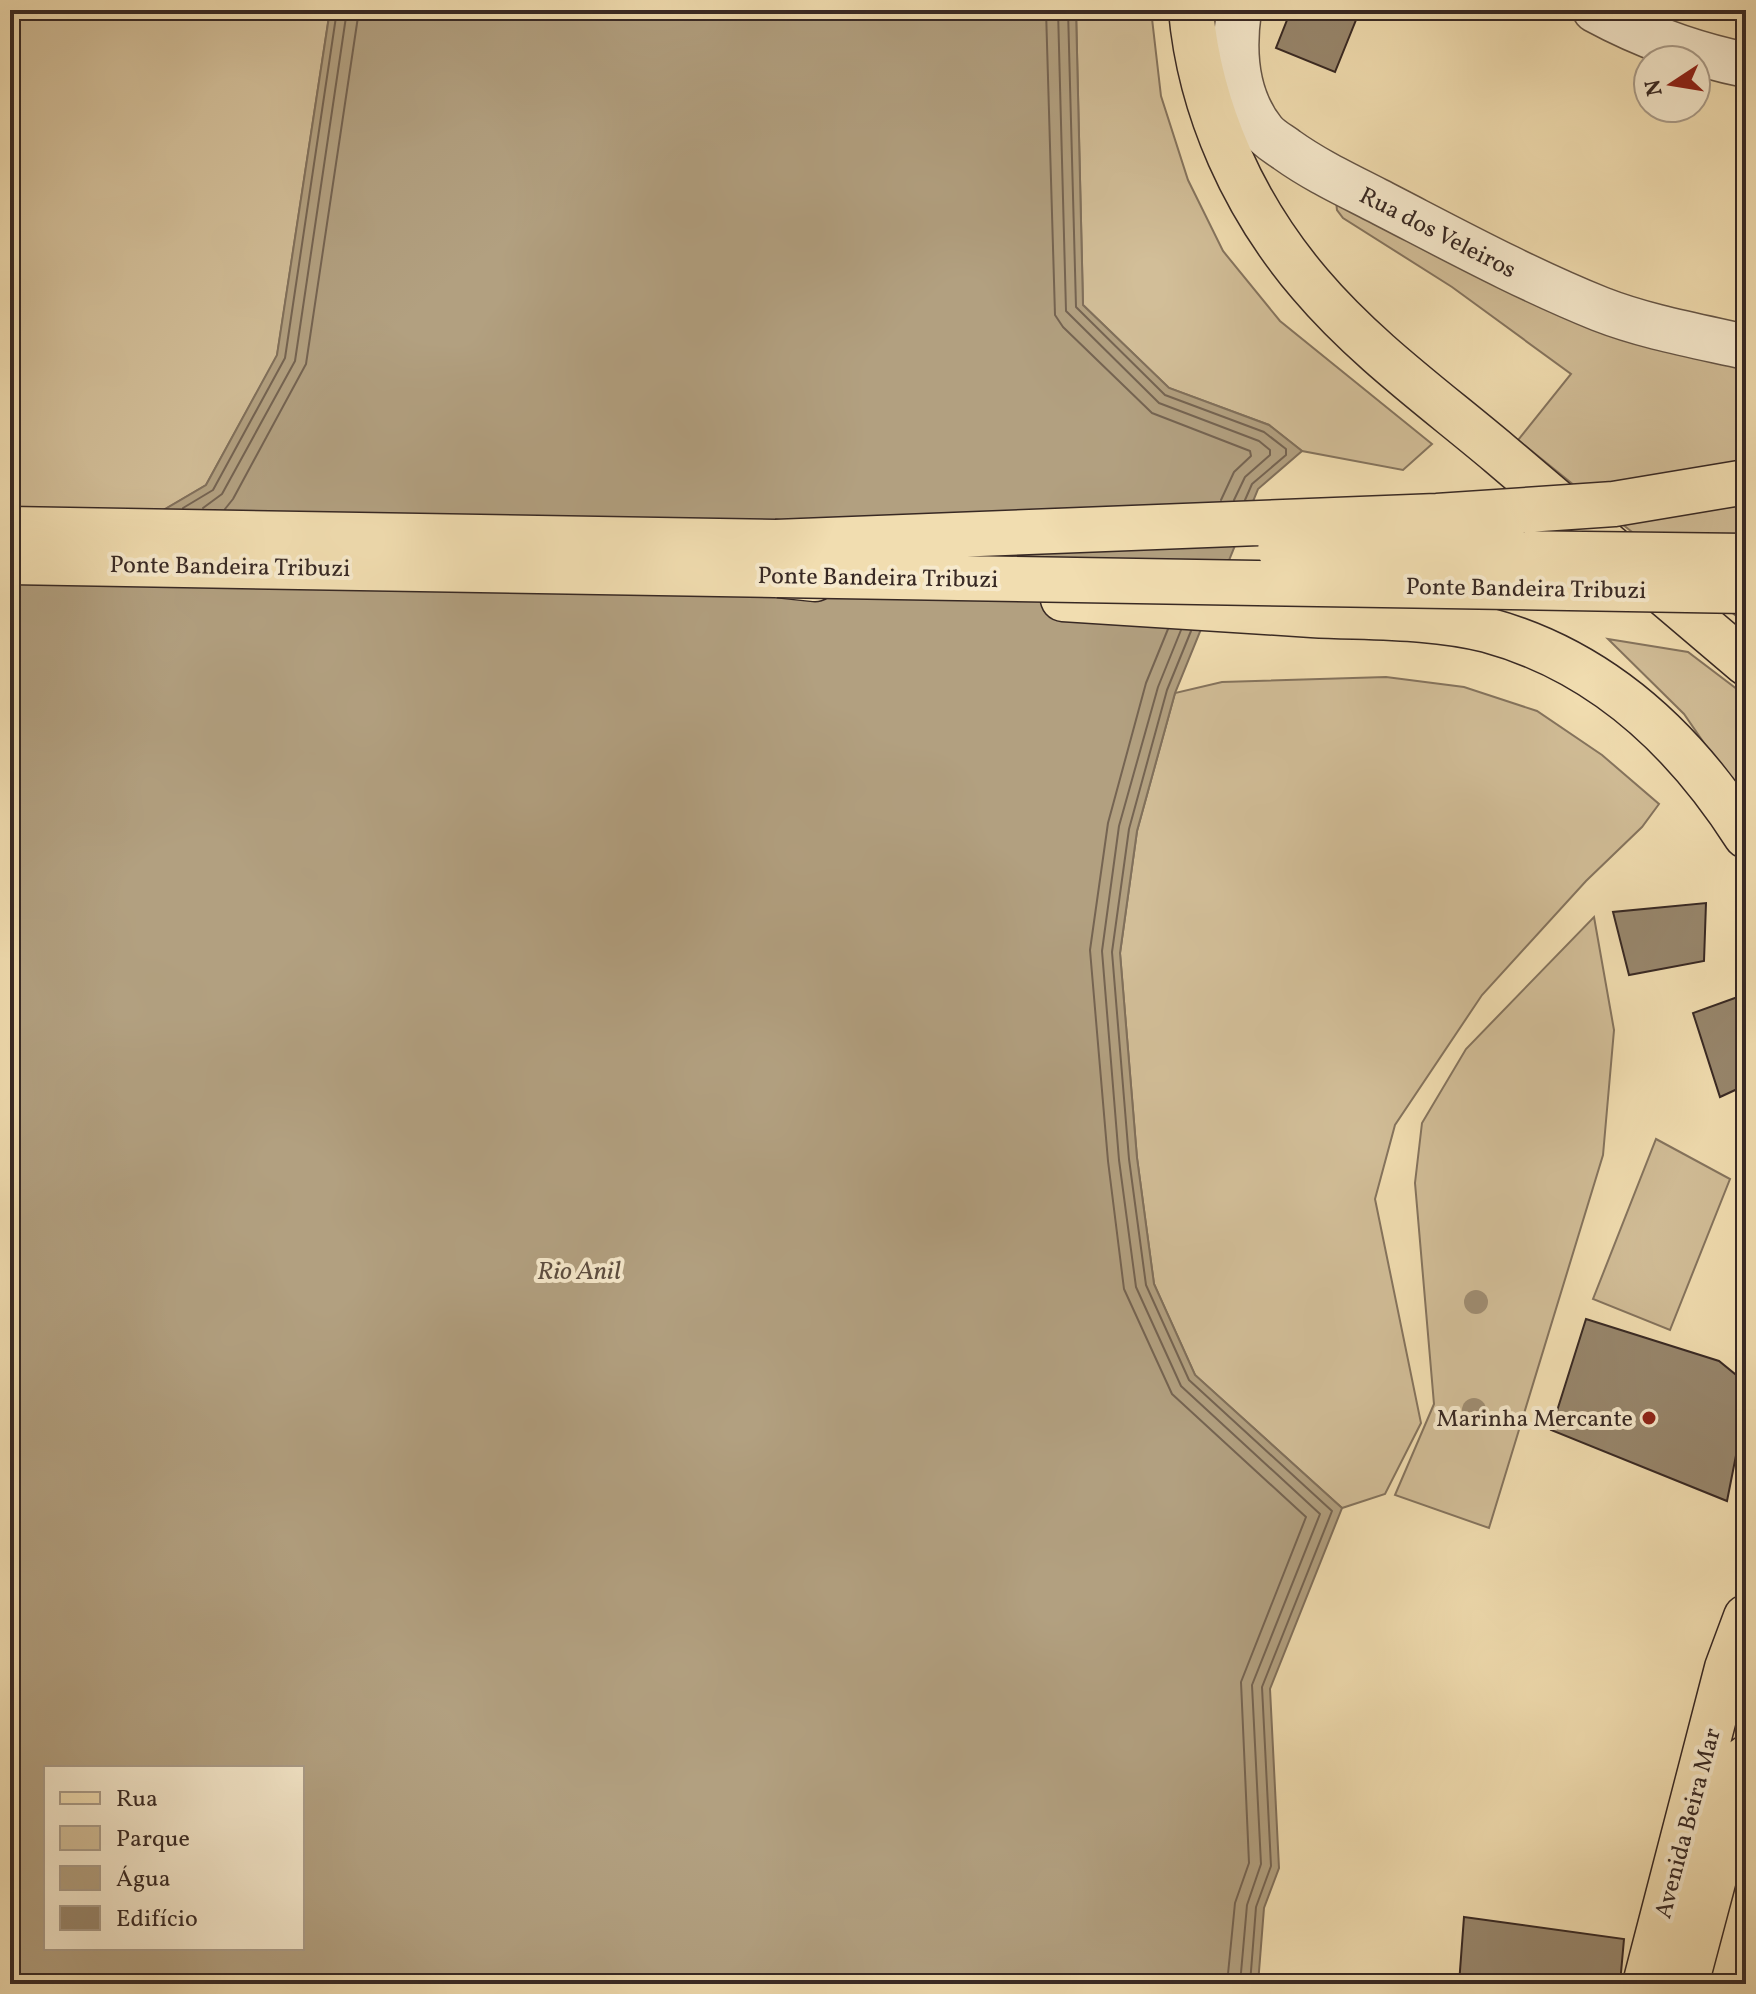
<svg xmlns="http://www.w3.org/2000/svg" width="1756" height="1994" viewBox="0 0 1756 1994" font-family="Vollkorn,serif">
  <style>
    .green { fill: #d2be98; stroke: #85745e; stroke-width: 2 }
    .water { fill: #b2a080; stroke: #81705b; stroke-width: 2; fill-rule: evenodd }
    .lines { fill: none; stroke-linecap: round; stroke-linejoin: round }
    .shore { stroke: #756452; stroke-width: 2 }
    .building { fill: #98876d; stroke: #382924; stroke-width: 2 }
    .minor-casing { stroke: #665647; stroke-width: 47 }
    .major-casing { stroke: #382924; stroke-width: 47 }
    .minor { stroke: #f6e9cc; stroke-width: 44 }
    .major { stroke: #f1ddb0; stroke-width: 44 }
    .major-bridge-casing { stroke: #382924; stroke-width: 47; stroke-linecap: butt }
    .major-bridge { stroke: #f1ddb0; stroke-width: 44 }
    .tree { fill: #a08e73 }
    .poi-dot { fill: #8f2418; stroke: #f6e9cc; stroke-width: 3 }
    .labels { text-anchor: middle; stroke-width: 8; stroke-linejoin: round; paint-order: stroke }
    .street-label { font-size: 24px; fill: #382924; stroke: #f6e9cc }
    .poi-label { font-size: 24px; fill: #382924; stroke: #f6e9cc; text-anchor: end }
    .water-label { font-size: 26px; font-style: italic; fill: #5d4d40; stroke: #f6e9cc }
  </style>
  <rect width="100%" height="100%" fill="#f1ddb0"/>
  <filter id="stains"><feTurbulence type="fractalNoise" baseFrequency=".0025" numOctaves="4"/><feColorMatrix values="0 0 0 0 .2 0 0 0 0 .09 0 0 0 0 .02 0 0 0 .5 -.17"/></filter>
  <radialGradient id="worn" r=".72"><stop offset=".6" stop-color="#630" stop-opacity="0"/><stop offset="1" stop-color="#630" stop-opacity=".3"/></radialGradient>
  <path class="green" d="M10,10h320l-53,346 -71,129 -91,54 -105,-26z
    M1076,10h75l10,86 27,84 35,71 57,70 152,123 -29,26 -101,-19 -33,-26 -100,-37 -86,-83z
    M1336,201l410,163v260l-228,-184 53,-66 -119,-87 -109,-69 -6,-8z
    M1608,639l80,13 58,44v108l-62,-90z
    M1386,677l78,10 73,24 65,44 57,49 -17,23 -56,54 -104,114 -87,130 -20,74 46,224 -36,71 -43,14 -147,-133 -41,-91 -17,-126 -17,-205 17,-122 38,-138 47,-11z
    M1594,917l20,113 -11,125 -114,373 -94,-33 39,-91 -19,-221 7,-60 44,-74z
    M1656,1139l74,40 -60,151 -77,-31z"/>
  <path class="water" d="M330,10h746l7,295 86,83 100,37 33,26 -44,38 -83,204 -38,138 -17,122 17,205 17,126 41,91 147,133 -72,181 9,179 -15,40 -6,76h-1248v-1471l104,26 92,-54 71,-130zM46,1768h256v180h-256z"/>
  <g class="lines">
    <path class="shore" d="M1046,10l9,305 8,12 89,86 98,38 1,5 -17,16 -13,28
      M1058,10l8,301 93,92 100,38 11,9v5l-25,22 -11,23
      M1068,10l8,297 89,88 99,37 22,17v6l-34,29 -7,16
      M183,508l30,-18 72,-132 52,-348
      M203,508l19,-14 73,-133 52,-351
      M225,509l8,-10 73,-135 53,-354
      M1168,629l-22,54 -38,140 -18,127 18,211 16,128 48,105 134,123 -65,165 8,181 -14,40 -8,81
      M1181,630l-23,57 -39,139 -17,125 17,209 17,127 45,99 139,128 -68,171 9,179 -14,41 -7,79
      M1191,631l-24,59 -38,139 -17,123 17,207 17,126 43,95 143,131 -70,176 9,179 -15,41 -6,77"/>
  </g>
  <path class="building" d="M1291,10h69l-25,62 -59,-24z
    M1668,10h45l-1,9z
    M1716,10h30v14l-6,-1 1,-9z
    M1706,903l-2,58 -75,14 -16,-63z
    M1746,994v91l-26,12 -27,-84z
    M1586,1319l133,42 27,22v22l-19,96 -176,-71z
    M1464,1917l160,22 -4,45h-161z"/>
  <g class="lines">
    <defs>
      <path id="minor" d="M1239,10c-6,41 -3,87 24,121 6,8 16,13 24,19 28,20 58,34 89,50 74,38 147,78 224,109 46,18 97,27 146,38
        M1595,10c48,26 97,44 151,55"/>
      <path id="major" d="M1191,10c9,101 54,198 119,274 55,65 126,116 190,170 82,70 164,139 246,209
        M10,529l766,13
        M10,562l767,13 38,4
        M1063,599c83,5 166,10 249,16 57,3 119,1 175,15 114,31 197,109 259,206
        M1645,1984l82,-316 19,-51
        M1686,1984l60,-226"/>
    </defs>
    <use href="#minor" class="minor-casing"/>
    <use href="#major" class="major-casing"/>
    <use href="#minor" class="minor"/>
    <use href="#major" class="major"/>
    <defs>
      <path id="major-bridge" d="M776,542l661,-26 177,-12 132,-22
        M1280,550l466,6
        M777,575l969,16"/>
    </defs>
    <use href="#major-bridge" class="major-bridge-casing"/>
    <use href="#major-bridge" class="major-bridge"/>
  </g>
  <g class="tree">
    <circle cx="1476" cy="1302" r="12"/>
    <circle cx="1474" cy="1410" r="12"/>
  </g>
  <circle class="poi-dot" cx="1649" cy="1418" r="8"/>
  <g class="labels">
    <g class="street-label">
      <text transform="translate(1438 232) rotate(27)" y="8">Rua dos Veleiros</text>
      <text transform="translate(230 566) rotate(1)" y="8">Ponte Bandeira Tribuzi</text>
      <text transform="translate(878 577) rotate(1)" y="8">Ponte Bandeira Tribuzi</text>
      <text transform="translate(1526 588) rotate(1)" y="8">Ponte Bandeira Tribuzi</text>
      <text transform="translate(1687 1823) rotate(-75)" y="8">Avenida Beira Mar</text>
    </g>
    <g class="poi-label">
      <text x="1633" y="1426">Marinha Mercante</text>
    </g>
    <g class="water-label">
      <text x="579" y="1279">Rio Anil</text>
    </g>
  </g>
  <rect width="1756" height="1994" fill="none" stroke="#f1ddb0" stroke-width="40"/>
  <rect x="12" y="12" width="1732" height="1970" fill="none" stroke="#382924" stroke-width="4"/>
  <rect x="20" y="20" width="1716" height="1954" fill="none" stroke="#382924" stroke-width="2"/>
  <rect x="44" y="1766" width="260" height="184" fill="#f6e9cc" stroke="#aa9c89" stroke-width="2"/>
  <rect x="60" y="1792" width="40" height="12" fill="#f1ddb0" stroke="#aa9c89" stroke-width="2"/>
  <text x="116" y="1806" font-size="24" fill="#382924">Rua</text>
  <rect x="60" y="1826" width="40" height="24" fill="#d2be98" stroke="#aa9c89" stroke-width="2"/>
  <text x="116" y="1846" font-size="24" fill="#382924">Parque</text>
  <rect x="60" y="1866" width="40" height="24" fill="#b2a080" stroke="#aa9c89" stroke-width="2"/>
  <text x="116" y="1886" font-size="24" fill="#382924">Água</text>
  <rect x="60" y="1906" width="40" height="24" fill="#98876d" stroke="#aa9c89" stroke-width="2"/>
  <text x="116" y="1926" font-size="24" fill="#382924">Edifício</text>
  <g transform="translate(1672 84) rotate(258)"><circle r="38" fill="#f6e9cc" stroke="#aa9c89" stroke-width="2"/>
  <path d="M0-6L14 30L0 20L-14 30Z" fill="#8f2418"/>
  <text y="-12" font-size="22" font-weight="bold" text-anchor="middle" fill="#382924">N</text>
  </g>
  <rect width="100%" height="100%" filter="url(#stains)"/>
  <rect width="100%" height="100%" fill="url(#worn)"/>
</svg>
